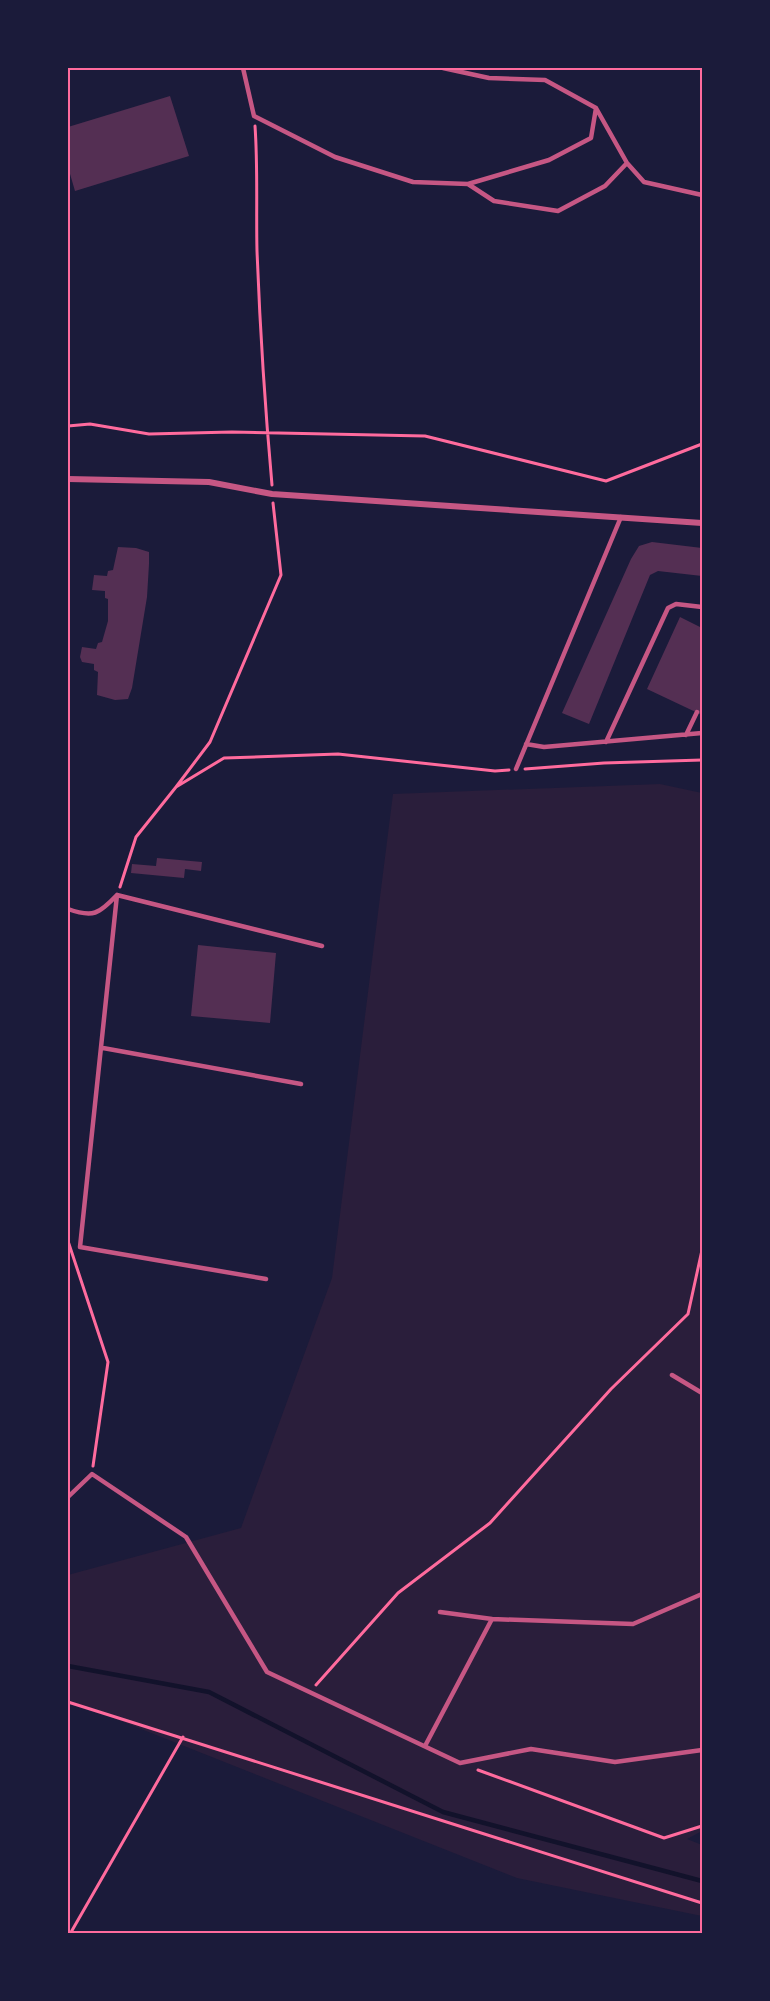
<svg xmlns="http://www.w3.org/2000/svg" width="770" height="2001" viewBox="0 0 770 2001" font-family="Raleway,sans-serif">
  <style>
    .green { fill: #2a1e3b }
    .lines { fill: none; stroke-linecap: round; stroke-linejoin: round }
    .stream { stroke: #12122b; stroke-width: 4.5 }
    .building { fill: #542f53 }
    .path { stroke: #ff6b9d; stroke-width: 3 }
    .service { stroke: #c65784; stroke-width: 4.5 }
    .minor { stroke: #c65784; stroke-width: 6 }
    .neatline { fill: none; stroke: #ff6b9d; stroke-width: 2 }
  </style>
  <rect width="100%" height="100%" fill="#1b1b3a"/>
  <path class="green" d="M660,784l42,9v1038l-15,8 15,6v71l-185,-38 -449,-178v-125l173,-47 91,-250 61,-484z"/>
  <g class="lines">
    <path class="stream" d="M68,1666l141,26 234,120 259,69"/>
  </g>
  <path class="building" d="M170,96l19,60 -114,35 -7,-24v-40z
    M652,542l50,6v28l-44,-5 -8,4 -61,149 -27,-11 69,-154 8,-13z
    M118,547l18,1 13,4v12l-2,33 -15,91 -4,11 -13,1 -18,-5 1,-23 -4,-2v-6l-12,-2 -2,-5 2,-10 14,2 2,-6 4,-1 6,-21v-22l-3,-1v-7l-13,-1 2,-15 13,1 1,-5 5,-1z
    M680,617l22,11v87l-55,-26z
    M157,858l45,4 -1,9 -16,-2 -1,9 -53,-5 1,-9 24,2z
    M198,945l78,8 -6,70 -79,-7z"/>
  <g class="lines">
    <path class="path" d="M255,126c3,42 1,83 2,125 3,78 8,156 15,234
      M68,426l22,-2 59,10 83,-2 193,4 181,45 96,-37
      M525,769l79,-6 98,-3
      M176,787l34,-45 71,-167 -8,-72
      M120,887l16,-50 40,-50 48,-29 114,-4 157,17 14,-1
      M68,1241l40,121 -15,104
      M316,1685l82,-92 92,-70 121,-134 77,-75 14,-64
      M68,1702l634,201
      M478,1770l186,68 38,-12
      M70,1934l113,-197"/>
    <path class="service" d="M243,68l11,48 81,41 78,25 55,2 81,-24 42,-22 5,-30 -51,-28 -56,-2 -46,-10
      M627,163l17,19 58,13
      M468,184l26,17 64,10 47,-25 22,-23 -31,-55
      M686,735l11,-23
      M606,742l62,-134 8,-4 26,3
      M526,744l18,3 158,-14
      M516,769l105,-252
      M117,895l-37,352 186,32
      M117,895l205,51
      M68,909c25,9 31,5 49,-14
      M103,1048l198,36
      M672,1375l30,18
      M68,1497l24,-23 94,63 81,135 193,91 71,-14 84,13 87,-12
      M440,1612l52,7
      M425,1746l67,-127 141,5 69,-30"/>
    <path class="minor" d="M68,479l141,3 63,12 430,29"/>
  </g>
  <rect width="770" height="2001" fill="none" stroke="#1b1b3a" stroke-width="138"/>
  <rect x="69" y="69" width="632" height="1863" class="neatline"/>
</svg>
